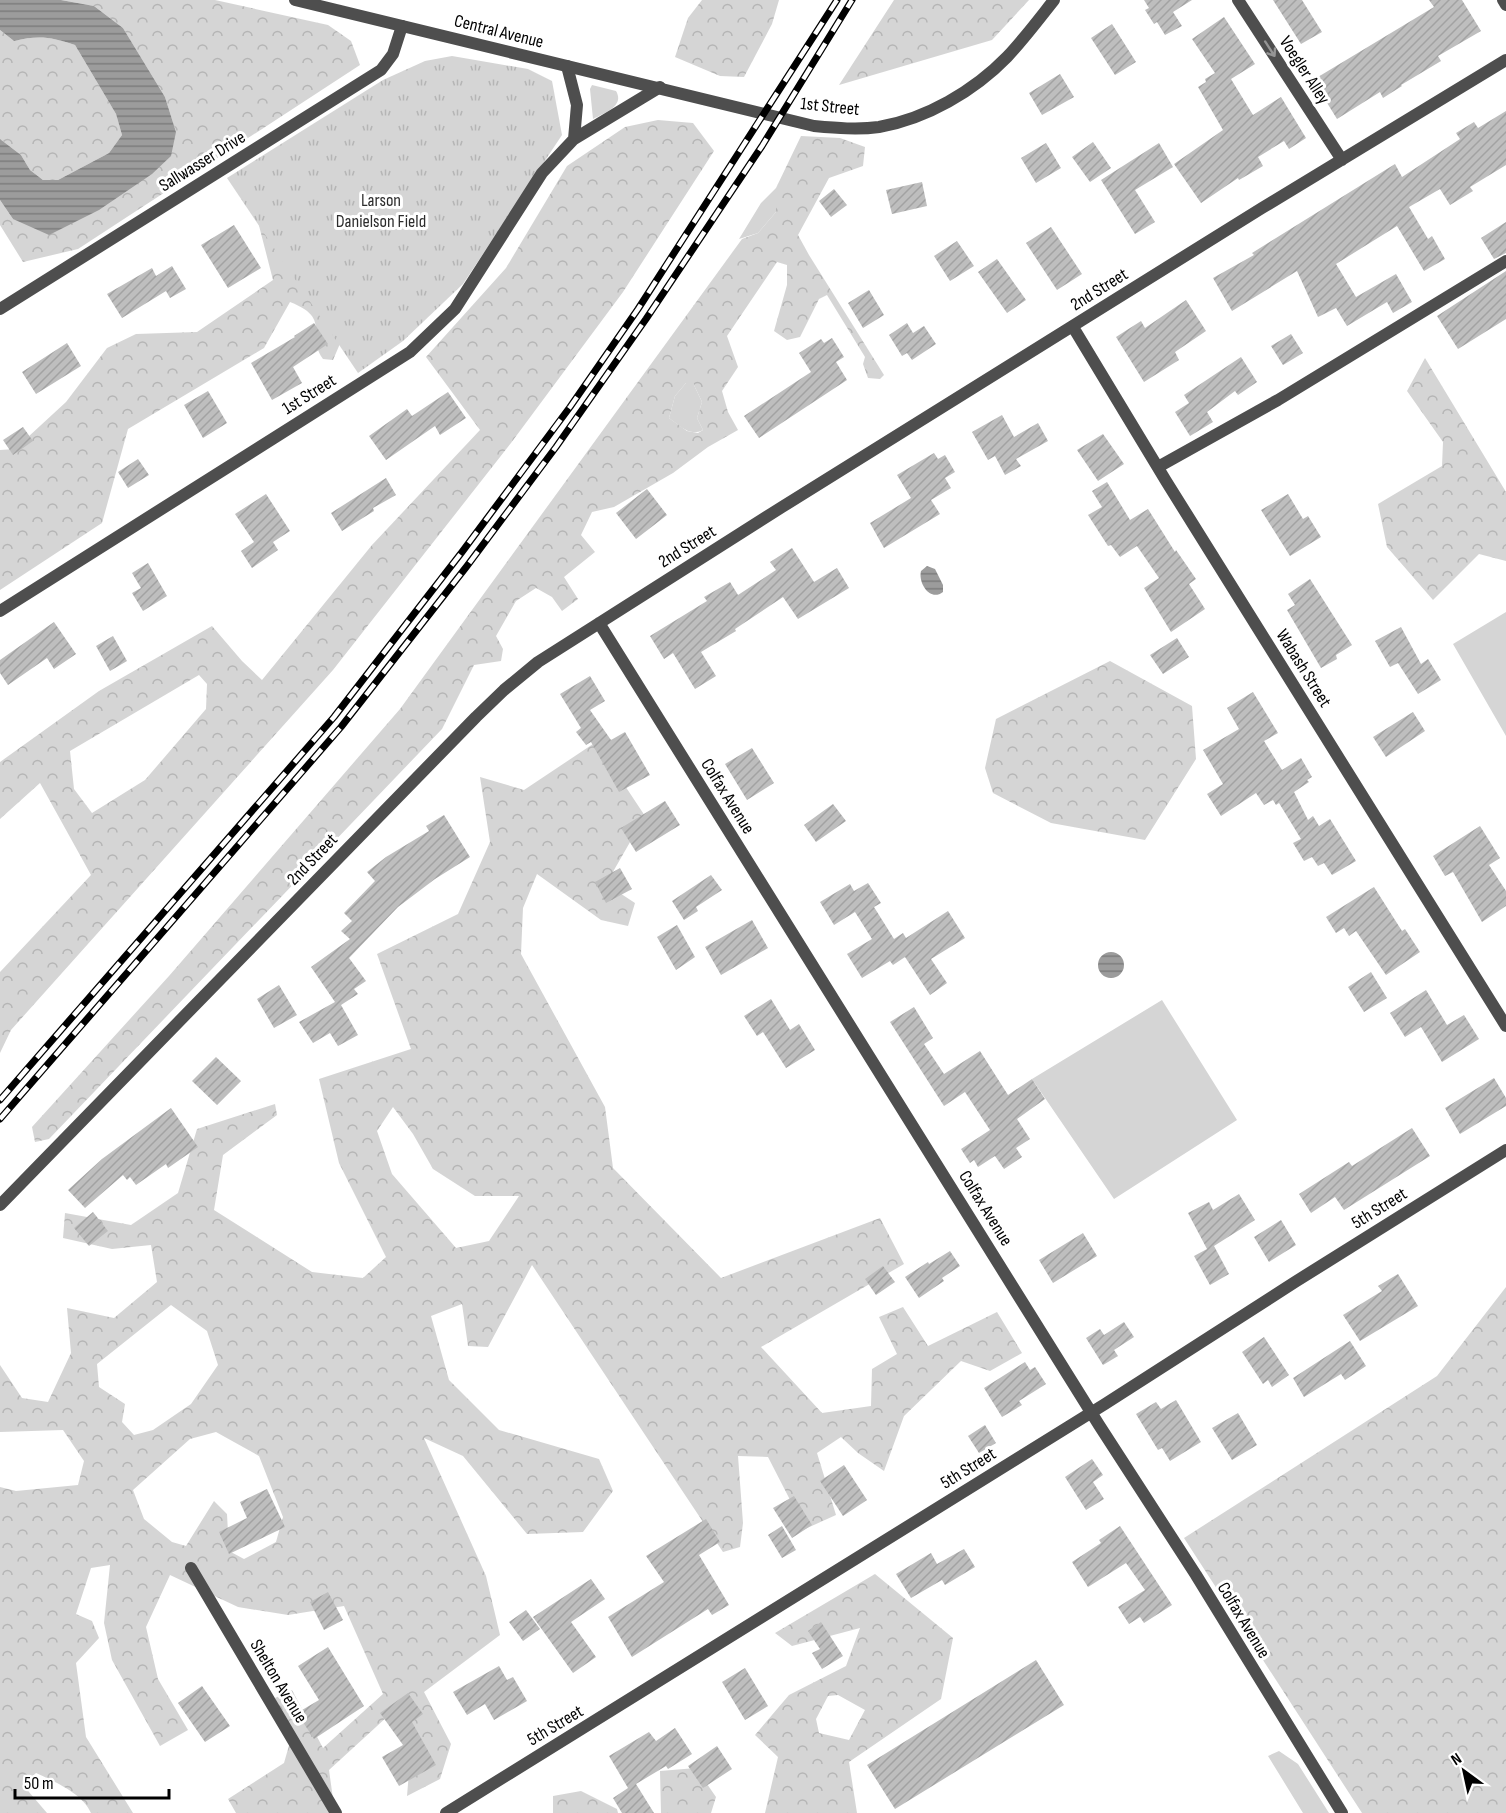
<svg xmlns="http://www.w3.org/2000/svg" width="1506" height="1813" viewBox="0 0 1506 1813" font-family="'Sofia Sans Condensed',sans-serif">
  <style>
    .grass { fill: #d5d5d5 }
    .forest { fill: url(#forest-crowns); fill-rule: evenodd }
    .park { fill: url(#park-tufts) }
    .water { fill: url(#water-rules) }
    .building { fill: url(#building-hatch) }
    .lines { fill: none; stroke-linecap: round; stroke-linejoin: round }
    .minor { stroke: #4e4e4e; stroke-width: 12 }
    .tertiary { stroke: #4e4e4e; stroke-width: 12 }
    .rail-casing { stroke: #000; stroke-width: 7 }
    .rail { stroke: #fff; stroke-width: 4.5; stroke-dasharray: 14; stroke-linecap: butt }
    .oneway { stroke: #959595 }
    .labels { text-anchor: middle; stroke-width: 6; stroke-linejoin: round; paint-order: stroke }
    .street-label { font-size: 18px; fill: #000; stroke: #fff }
    .park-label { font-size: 18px; fill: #2c2c2c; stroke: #fff }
  </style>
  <defs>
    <pattern id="forest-crowns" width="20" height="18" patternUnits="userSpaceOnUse" patternTransform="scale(1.5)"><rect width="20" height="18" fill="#d5d5d5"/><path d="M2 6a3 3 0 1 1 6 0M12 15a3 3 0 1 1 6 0" fill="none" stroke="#b5b5b5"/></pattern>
    <pattern id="park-tufts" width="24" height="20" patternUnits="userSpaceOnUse" patternTransform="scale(1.5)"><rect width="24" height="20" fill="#d5d5d5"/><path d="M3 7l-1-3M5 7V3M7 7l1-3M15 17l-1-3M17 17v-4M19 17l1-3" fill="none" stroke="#b5b5b5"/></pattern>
    <pattern id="water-rules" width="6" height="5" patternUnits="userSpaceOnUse" patternTransform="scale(1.5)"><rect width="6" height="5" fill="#9c9c9c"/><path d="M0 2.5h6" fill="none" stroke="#7d7d7d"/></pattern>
    <pattern id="building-hatch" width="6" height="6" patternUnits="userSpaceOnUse" patternTransform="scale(1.5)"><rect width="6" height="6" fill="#bebebe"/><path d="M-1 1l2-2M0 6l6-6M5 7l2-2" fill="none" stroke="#a2a2a2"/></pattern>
  </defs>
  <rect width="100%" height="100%" fill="#fff"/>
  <path class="grass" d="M592,85l24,6c9,15 -12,22 -23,28l-3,-30z
    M776,188v24l-18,21 -19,6 22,-36z
    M686,383h7l9,19 -5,16 6,12c-13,7 -23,-4 -34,-12l6,-22z
    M1506,612v124l-53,-92z
    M1162,1000l75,120 -123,79 -82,-120z
    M1279,1751l19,13 31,49h-26l-35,-57z"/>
  <path class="forest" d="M61,0h154l113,25 23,16 9,24 -282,184 -55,13 -23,-37v-25l13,19 163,-87 -11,-35 -42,-69 -29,-22z
    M702,0h77l-7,24 -28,53 -24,-1 -45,-19 13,-39z
    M894,0h135l-37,40 -153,45z
    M0,30l14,11c25,-6 37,-4 61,4l41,69 6,21 -13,18 -51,27h-15l-13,-10 -9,-15 -21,-16z
    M658,120l35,3 21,28 -91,141 -112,151 -178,227 -322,360 -11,23v-81l91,-97 -51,-92 -40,36v-57l99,-71 113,-65 30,35 20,19 110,-135 108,-115 -54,-73 80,-89 61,-102 58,-39zM199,675l8,9 -1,25 -61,71 -53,33 -18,-24 -4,-38z
    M801,136l39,2 25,9 -2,19 -34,12 -31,57 11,20 75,120 -4,4 -12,-1 -5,-14 2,-7 -38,-62 -8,4 -19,38 -13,3 -13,-9 13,-46v-20l-10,-3 -50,74 11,31 -16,24 6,21 10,18 -30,17 -35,26 -59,34 -22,5 -11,23 14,17 -31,25 14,22 -16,12 -10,-14 -16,-9 -20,13 -20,35 7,13 -2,12 -27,4 -32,64 -393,410 -14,3 -3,-15 137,-151 231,-267 342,-470 16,-6 18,-21v-24zM686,383h7l9,19 -5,16 6,12 -5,3 -11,-2 -18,-13 6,-22z
    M256,214l89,118 -12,28 -10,-1c-18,-25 10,-40 -33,-57l-26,46 -136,81 -26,94 -102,67v-140l15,-1 51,-47 41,-54 29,-14 61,-2 76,-52z
    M1425,358l81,134v69l-27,-7 -46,46 -46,-53 -9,-43 64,-38 1,-24 -36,-51z
    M1110,661l82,45 4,53 -51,81 -94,-17 -58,-30 -8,-25 11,-49z
    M596,742l49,74 -39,68 29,19 -7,23 -27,-6 -64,-46 -14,34 -2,46 84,153 8,61 108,110 159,-60 24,46 -143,83 61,66 49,-7 1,-37 25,-15 -18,-37 24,-10 25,39 69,-34 25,41 -32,18 -29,-10 -57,55 -20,55 -26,-18 -17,-16 -24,16 19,62 -31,14 -37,-72 -30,-1 5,67 -3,24 -17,5 -191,-287 -44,82 -20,-1 -6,-42 -31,12 18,64 50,50 100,29 14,32 -30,41 -56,2 -64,-78 -39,-18 62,138 14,59 -76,57 27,52 -11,35 -33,17 3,-36 -10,-55 -71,65 6,43h-99l-8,-14 56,-36 6,-21 -15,-44 17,-8 31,58 60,-54 -39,-88 -56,9 -50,-8 -68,-32 -24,52 12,52 30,51 -28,16 -48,-86 -8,-37 6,-58 -19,3 -15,46 16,7 7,17 -23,25 10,74 47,76h-42c-9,-20 -36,-31 -55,-40l-13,12 24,28h-47v-326l16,4 62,-6 6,-24 -21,-31 -63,2v-67l22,33 26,4 23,-49 -4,-45 47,10 43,-36 -6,-37 -39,4 -49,-11 2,-25 66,12 47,-32 19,-64 78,-25 2,11 -54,40 -9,55 98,62 51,6 23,-21 -47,-94 -20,-84 92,-30 -34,-95 81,-40 32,-72 -10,-65 44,13zM393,1107l20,27 20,35 42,27h44l-30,45 -33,7 -64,-74 -15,-43zM171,1305l36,26 11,34 -27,39 -38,26 -19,5 -12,-13 3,-18 -26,-17 -2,-23zM216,1432l43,24 24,61 -7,25 -32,17 -15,-8 -2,-37 -13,-13 -28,45 -14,-4 -28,-23 -11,-29 57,-51z
    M1506,1287v526h-144l-178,-275 253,-162z
    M875,1574l78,64 -12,61 -92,63 8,51h-92l13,-56 -23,-22 34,-40 57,-29 14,-38 -68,18 -17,-13zM838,1695l27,15 -16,30 -30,-7 -3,-14 12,-23z
    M696,1768l20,29 -5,16h-50l-1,-42z
    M581,1791l36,18 1,4h-65v-17z"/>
  <path class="park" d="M452,56l76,13 24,12 10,54 -99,149 -60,57 -45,32 -131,-195 156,-98 42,-19z"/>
  <path class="water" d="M0,0h61l33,6 29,22 42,69 11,35 -5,24 -19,18 -53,36 -50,25 -36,-16 -13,-19v-61l21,16 9,15 13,10h15l51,-27 13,-18 -6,-21 -41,-69c-24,-8 -36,-10 -61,-4l-14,-11z
    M927,566l8,3 8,16v7c-13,10 -25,-9 -22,-21z
    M1098 965a13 13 0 1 1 26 0a13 13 0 1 1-26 0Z"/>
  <path class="building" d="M1144,0h48l-19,12 9,14 -17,9 -8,-13 -3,2 -9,-14 4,-2z
    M1273,0h29l20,32 -21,12z
    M1429,0h33l19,31 -43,25 3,5 -40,24 1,1 -19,12 -3,-6 -43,27 -24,-39 121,-73z
    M1224,17l31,47 -24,15 22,36 28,-18 25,41 -17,11 -5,-8 -26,16 5,9 -24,14 -1,-2 -37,25 -27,-39 49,-34 -25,-43 8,-5 -1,-3 10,-6 -23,-34z
    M1112,24l24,38 -21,13 -24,-37z
    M1060,74l14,23 -32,18 -13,-22z
    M1506,111v54l-36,22 3,4 -23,14 -10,-16 -31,18 19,32 4,-3 13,23 -21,12 -27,-45 -61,38 20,33 40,-23 16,28 -19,11 -6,-11 -40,24 -11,-18 -18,9 -21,-46 -65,40 -19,-33 41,-23 -2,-2 143,-89 7,13 58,-38 -4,-6 18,-11 4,6z
    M1093,142l18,26 -21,14 -18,-25z
    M1046,143l15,25 -25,15 -15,-25z
    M1159,143l14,24 -38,23 20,32 -20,12 -34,-54z
    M922,182l5,24 -35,8 -6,-24z
    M834,189l13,16 -16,12 -12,-16z
    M1506,222v31l-12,6 -13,-21z
    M234,225l27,43 -33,20 -27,-43z
    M1051,227l31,47 -25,16 -31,-47z
    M957,241l17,25 -24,15 -16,-25z
    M997,259l29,41 -19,13 -29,-41z
    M172,266l14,23 -16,9 -4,-7 -44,27 -15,-24 45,-26 4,8z
    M1506,271v48l-48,30 -21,-33z
    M869,290l15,25 -21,13 -15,-25z
    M1186,300l20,31 -31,21 4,8 -35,22 -28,-45 25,-16 4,7z
    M314,323l14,21 -35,23 9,16 -30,17 -21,-37 44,-26 -1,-1z
    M907,323l6,10 11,-7 12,18 -24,16 -5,-7 -5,3 -13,-21z
    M1291,334l12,19 -20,12 -12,-19z
    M832,338l12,19 -8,5 11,18 -88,58 -15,-22 67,-44 -12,-19 22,-14 3,4z
    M67,343l14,23 -45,28 -14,-22z
    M1241,357l16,25 -19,13 -3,-4 -28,21 6,10 -23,14 -15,-24 14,-9 -5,-8z
    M208,391l19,32 -24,15 -19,-33z
    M448,392l18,26 -26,17 -5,-9 -49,34 -17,-24 38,-27 5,7z
    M1002,415l12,22 24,-14 10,18 -32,18 5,7 -16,9 -10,-19 -7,4 -16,-28z
    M23,427l10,14 -20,14 -10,-15z
    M1103,434l21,30 -26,17 -21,-31z
    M934,453l4,6 7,-4 10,17 -10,6 6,10 -20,12 9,14 -56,34 -14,-25 41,-25 -14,-23z
    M138,459l11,16 -21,13 -10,-16z
    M386,478l10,17 -23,13 1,3 -32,20 -11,-18z
    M1107,482l23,38 18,-11 27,43 1,-2 20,29 -7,5 16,25 -34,23 -27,-44 15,-10 -22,-32 -17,11 -9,-12 -3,1 -20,-31 14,-8 -10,-16z
    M647,489l20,26 -31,24 -20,-26z
    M266,494l24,37 -17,11 5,8 -26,18 -11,-17 13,-9 -19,-28z
    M1288,494l15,25 5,-3 13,21 -31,19 -29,-46z
    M792,548l22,34 23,-14 12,20 -51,31 -15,-22 -48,32 1,2 -35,21 15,24 -21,13 -22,-36 -9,6 -14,-23 57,-35 -3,-4 26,-15 8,13 38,-25 -6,-8z
    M148,563l19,33 -24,15 -11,-18 9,-5 -9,-15z
    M1310,579l42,66 -16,10 1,4 -16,9 -34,-58 8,-5 -7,-11z
    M54,622l22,32 -22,15 -7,-11 -39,27 -8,-12v-13z
    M1401,627l20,37 7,-5 13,21 -23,14 -20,-31 -8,4 -15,-26z
    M113,636l14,25 -17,10 -14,-25z
    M1177,638l12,19 -26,17 -13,-19z
    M590,676l15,25 -15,9 21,30 14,-8 25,43 -31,17 -28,-50 -5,3 -10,-13 5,-4 -21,-34z
    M1253,692l25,41 -14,8 18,29 19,-12 11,19 -5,3 2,2 -15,10 14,28 5,-4 6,10 11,-7 26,42 -24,14 -8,-12 -6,3 -6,-9 -8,4 -11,-18 8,-4 -22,-36 -3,2 -3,-5 -9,5 -8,-12 -35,23 -14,-22 16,-10 -20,-34 36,-21 -12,-21z
    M1413,712l12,19 -39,26 -13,-20z
    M752,748l22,35 -27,17 -22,-36z
    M665,801l15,24 -44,27 -15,-24z
    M833,804l13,17 -30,21 -12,-17z
    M444,815l26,42 -35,22 -37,28 -49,51 17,23 -12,8 4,5 -17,11 17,30 -20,11 -8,-13 -17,10 -14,-21 36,-20 -24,-35 39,-28 -9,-8 11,-10 -8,-8 31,-32 -8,-9 19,-15 43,-26 -3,-5z
    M1480,826l20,32 -11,7 17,26v15l-24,16 -29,-50 -8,4 -12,-20z
    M620,868l12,21 -26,14 -11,-21z
    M711,875l11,15 -26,17 2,4 -14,9 -12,-19z
    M868,883l13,20 -7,4 20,32 9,-6 3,5 42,-27 17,27 -34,21 16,24 -17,12 -25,-38 -12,8 -3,-4 -28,17 -15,-24 25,-15 -17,-27 -21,13 -14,-23 30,-18 4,7z
    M1374,887l28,44 3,-2 15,23 -34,23 -30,-44 -7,5 -5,-8 -8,5 -10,-16z
    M752,920l16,28 -47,27 -16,-28z
    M677,925l18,32 -19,13 -19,-33z
    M1371,972l16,26 -23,14 -16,-25z
    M279,985l18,30 -23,13 -17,-29z
    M1426,990l21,35 17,-10 15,24 -37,23 -21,-35 -16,10 -15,-24z
    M771,999l19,31 9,-6 16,26 -29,18 -23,-36 -6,4 -13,-20z
    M914,1007l19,31 -9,6 20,30 36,-23 28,44 24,-16 13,20 -28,20 13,20 -14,9 6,9 -18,12 -9,-13 -17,11 -4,-7 -4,3 -9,-14 29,-19 -25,-38 -21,14 -54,-84z
    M216,1057l25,24 -24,24 -25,-24z
    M1494,1078l12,20v8l-46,28 -15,-26z
    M171,1108l27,39 -30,21 -2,-4 -30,21 -6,-8 -3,3 -4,-5 -38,33 -17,-18 34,-31z
    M1412,1128l18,28 -86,54 -9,-13 -24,16 -12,-19 50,-32 3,4z
    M1239,1194l16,26 -41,26 15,28 -19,11 -16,-29 13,-7 -19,-36 21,-11 4,8z
    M93,1212l15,19 -19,15 -15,-18z
    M1281,1220l15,25 -27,17 -15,-25z
    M1083,1233l14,23 -44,27 -14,-23z
    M950,1251l10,15 -18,12 2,3 -25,17 -14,-21 23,-15 1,2z
    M883,1266l12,16 -19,13 -11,-16z
    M1398,1274l20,32 -58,35 -17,-26 39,-24 -4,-5z
    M1124,1322l10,15 -20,13 4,6 -15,9 -17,-27 14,-9 4,6z
    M1264,1337l25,38 -17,12 -4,-7 -5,4 -21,-32z
    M1350,1341l16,25 -21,14 -4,-6 -37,23 -11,-19z
    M1025,1362l5,8 5,-3 11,17 -27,17 3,4 -20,12 -18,-29z
    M1176,1400l25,42 -31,19 -8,-13 -4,2 -22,-36 20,-12 5,7z
    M1238,1413l19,32 -25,15 -20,-32z
    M985,1425l11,18 -17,10 -11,-17z
    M1092,1459l11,16 -10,7 11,17 -18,11 -21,-33z
    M844,1465l23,35 -24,16 -23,-35z
    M267,1489l18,38 -56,27 -10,-22 28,-14 -7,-16z
    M794,1496l18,29 -20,13 -19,-30z
    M706,1519l14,23 -21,13 30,50 -17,10 -4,-6 -76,48 -24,-40 56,-35 -18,-26z
    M782,1526l14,24 -14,8 -14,-23z
    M1120,1526l52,79 -28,18 -4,-6 -11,7 -11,-17 27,-17 -19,-27 -38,24 -16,-25 29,-19 -2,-3z
    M964,1549l11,18 -30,18 -3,-5 -31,18 -15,-24 35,-21 6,11z
    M591,1579l14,20 -34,23 25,35 -23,16 -40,-56z
    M328,1592l15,28 -19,10 -14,-28z
    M526,1610l14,19 -17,12 -14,-19z
    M821,1622l22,34 -21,13 -10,-16 8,-4 -12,-18z
    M328,1647l36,59 -50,33 -17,-26 22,-13 -21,-34z
    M1036,1660l28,45 -169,104 -28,-44z
    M499,1666l8,14 6,-3 14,24 -33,19 -9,-16 -18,11 -14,-23z
    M745,1668l23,38 -23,14 -23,-38z
    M202,1686l28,40 -25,16 -27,-39z
    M408,1693l15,21 -11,8 24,43 -37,21 -17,-29 21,-12 -23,-32z
    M675,1728l17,26 -24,15 -2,-3 -30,18 18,29h-32l-9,-15 15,-10 -19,-32 40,-24 7,9z
    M717,1746l15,23 -29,19 -15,-22z"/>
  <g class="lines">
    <path class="minor" d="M1238,0l104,160
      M1503,0l3,5
      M567,66l10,39 -3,34
      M0,309l381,-239 12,-16 9,-28
      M1073,327l93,154 340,545
      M1158,467l120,-67 228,-139
      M0,611l410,-259 45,-43 87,-136 32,-34 86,-52
      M599,623l500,802 97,150 146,238
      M0,1205l476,-488 28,-27 34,-28 244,-155 480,-299 244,-148
      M191,1568l145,245
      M446,1813l659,-409 190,-122 211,-132"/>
    <path class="tertiary" d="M295,0l519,126c22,2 44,4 65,1 47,-8 95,-36 128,-70 17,-18 32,-38 47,-57"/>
    <defs>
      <path id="rail" d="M0,1100l334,-383 128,-165 108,-145 68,-98 199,-309
        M0,1119l341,-392 126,-161 89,-119 90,-128 116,-173 90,-146"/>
    </defs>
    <use href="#rail" class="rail-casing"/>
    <use href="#rail" class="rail"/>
  </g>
  <defs><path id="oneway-shaft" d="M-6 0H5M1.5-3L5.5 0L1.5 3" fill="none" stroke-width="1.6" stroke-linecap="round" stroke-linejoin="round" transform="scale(1.5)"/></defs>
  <use class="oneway" href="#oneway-shaft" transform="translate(1270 49) rotate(57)"/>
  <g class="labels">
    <g class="street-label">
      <text transform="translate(499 31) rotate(14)" y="6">Central Avenue</text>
      <text transform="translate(1305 70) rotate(57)" y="6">Voegler Alley</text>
      <text transform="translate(830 106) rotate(6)" y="6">1st Street</text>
      <text transform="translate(202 161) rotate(-32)" y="6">Sallwasser Drive</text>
      <text transform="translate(1099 289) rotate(-32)" y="6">2nd Street</text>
      <text transform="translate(309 394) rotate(-32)" y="6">1st Street</text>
      <text transform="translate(687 546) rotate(-32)" y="6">2nd Street</text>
      <text transform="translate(1304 668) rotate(58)" y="6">Wabash Street</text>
      <text transform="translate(728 796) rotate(58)" y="6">Colfax Avenue</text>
      <text transform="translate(312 859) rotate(-46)" y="6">2nd Street</text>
      <text transform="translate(986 1208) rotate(58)" y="6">Colfax Avenue</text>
      <text transform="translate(1379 1208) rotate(-32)" y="6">5th Street</text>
      <text transform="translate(968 1468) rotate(-32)" y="6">5th Street</text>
      <text transform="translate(1244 1620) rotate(59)" y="6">Colfax Avenue</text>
      <text transform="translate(279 1681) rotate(59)" y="6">Shelton Avenue</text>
      <text transform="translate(555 1725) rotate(-31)" y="6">5th Street</text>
    </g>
    <g class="park-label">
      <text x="381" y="206">Larson<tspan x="381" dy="21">Danielson Field</tspan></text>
    </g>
  </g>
  <g transform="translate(1464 1771) rotate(327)" stroke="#ffffff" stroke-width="4.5" paint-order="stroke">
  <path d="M0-4.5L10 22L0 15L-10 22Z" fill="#000000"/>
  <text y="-9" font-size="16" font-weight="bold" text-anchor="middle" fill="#000000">N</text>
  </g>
  <path d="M15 1789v9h154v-9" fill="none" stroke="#000000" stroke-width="3"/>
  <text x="24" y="1789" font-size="18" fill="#000000" stroke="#ffffff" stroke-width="4.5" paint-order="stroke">50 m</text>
</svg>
